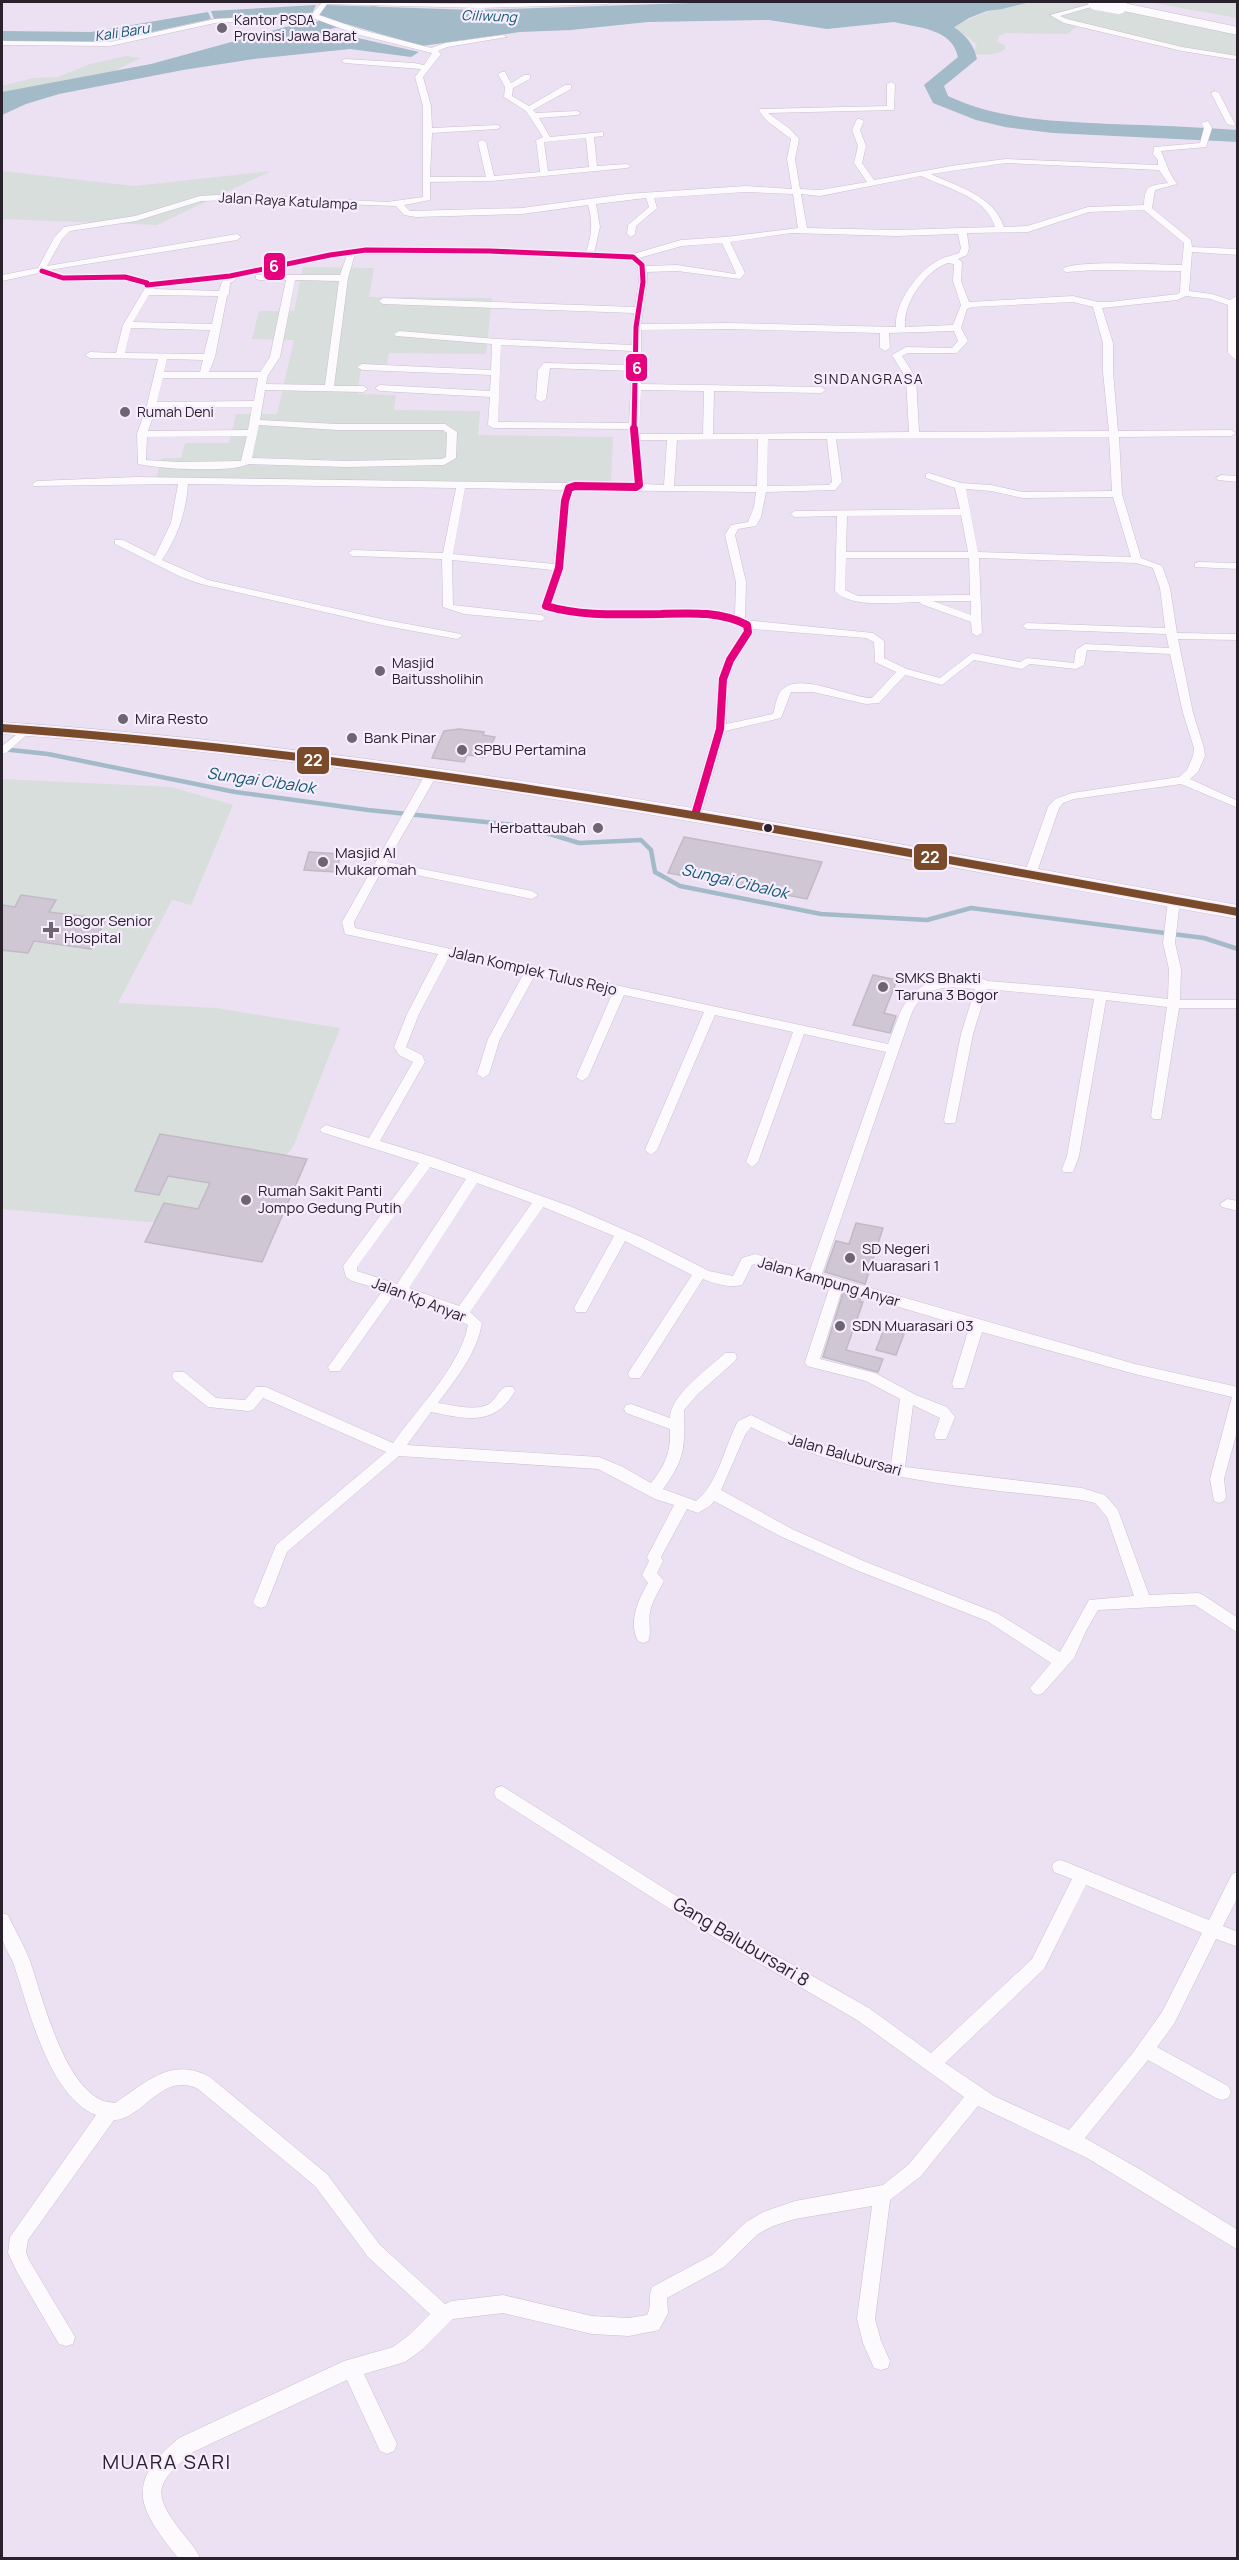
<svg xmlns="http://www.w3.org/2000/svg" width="1239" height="2560" viewBox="0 0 1239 2560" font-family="Manrope,sans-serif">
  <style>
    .green { fill: #d8dedb }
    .water { fill: #a3bac9 }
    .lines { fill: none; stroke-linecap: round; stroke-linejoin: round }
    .stream { stroke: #a3bac9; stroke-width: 4.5 }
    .river { fill: #a3bac9; fill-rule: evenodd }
    .building { fill: #cfc7d4; stroke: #c1b9c6; stroke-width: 1.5 }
    .street-casing { stroke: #c8c0cd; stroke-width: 1 }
    .highway-casing { stroke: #c8c0cd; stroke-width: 1 }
    .street { fill: #fcfafd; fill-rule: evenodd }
    .highway { fill: #fcfafd; fill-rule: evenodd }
    .highway-bridge-casing { stroke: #c8c0cd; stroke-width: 16; stroke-linecap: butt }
    .highway-bridge { stroke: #fcfafd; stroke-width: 16 }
    .bus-1-far1-casing { stroke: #f6ecfd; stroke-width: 8 }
    .bus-1-casing { stroke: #f6ecfd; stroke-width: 11 }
    .bus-2-casing { stroke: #f6ecfd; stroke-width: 11 }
    .bus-1-far1 { stroke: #e5007d; stroke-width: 5 }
    .bus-1 { stroke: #e5007d; stroke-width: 8 }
    .bus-2 { stroke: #7a4b2a; stroke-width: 8 }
    .poi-dot { fill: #6d6572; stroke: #f6ecfd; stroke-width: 2 }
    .bus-dot { fill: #29222d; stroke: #f6ecfd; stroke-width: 2 }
    .labels { text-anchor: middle; stroke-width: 4.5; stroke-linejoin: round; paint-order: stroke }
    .far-water-label { font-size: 14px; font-style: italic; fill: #115a70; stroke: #f6ecfd }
    .far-poi-label { font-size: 14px; fill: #29222d; stroke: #f6ecfd; text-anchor: start }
    .far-street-label { font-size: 14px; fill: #29222d; stroke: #f6ecfd }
    .far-neighbourhood-label { font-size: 14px; letter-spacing: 1.5px; fill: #29222d; stroke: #f6ecfd }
    .poi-label { font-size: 15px; fill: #29222d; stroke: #f6ecfd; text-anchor: start }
    .street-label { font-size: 15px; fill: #29222d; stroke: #f6ecfd }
    .water-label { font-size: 16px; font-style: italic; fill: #115a70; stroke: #f6ecfd }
    .near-street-label { font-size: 18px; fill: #29222d; stroke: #f6ecfd }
    .near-neighbourhood-label { font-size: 20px; letter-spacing: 1.5px; fill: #29222d; stroke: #f6ecfd }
    .line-badge { stroke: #f6ecfd; stroke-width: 2 }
    .badge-label { font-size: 16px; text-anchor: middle; font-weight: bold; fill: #fff }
  </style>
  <rect width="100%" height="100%" fill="#ece1f2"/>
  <path class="green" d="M1030,2h67l140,29v27l-57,-10 -101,-23 -12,9 -61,-1 -7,3 -2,6 8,3v4c-8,7 -22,6 -33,5l5,-9 -10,-9 -14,-8c24,-15 49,-21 77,-26z
    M1148,2h89v16z
    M126,56l15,2 -31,15 -108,21v-8l31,-8 25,-1 32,-13z
    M2,171l132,15 137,-15 -114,54 -155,-6z
    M303,267l71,1 -5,29 123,1 -6,56 -97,-1 -2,11h-25l-5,30 39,1 -2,15 86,1 -2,24 135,2 -2,46 -455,-5 6,-20h19l4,-15h44l7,-29h41l17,-74 -42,-1 7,-28h35z
    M2,779l169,8 62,18 -42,100 -19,-5 -54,103 98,5 124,20 -46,117 -53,70 -92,7 -147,-13z"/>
  <path class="water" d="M721,2h309l-28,7 -15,2 -18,7 -16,10 -10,1 -26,-6 -23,-1 -67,7 -58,-9 -121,2 -77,8 -51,2 -98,14 -103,-30 6,-11 149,5z
    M316,5l-4,9 -98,5 -3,-8z
    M208,12l3,7 -95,21 -38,5 -68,-2 -8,-3v-9l89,1z
    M311,20l12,10 96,22 -8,5 -61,-8 -96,10 -71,11 -124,24 -33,10 -24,11v-23l149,-28z"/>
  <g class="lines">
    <path class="stream" d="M2,749l46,5 187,38 133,18 156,16 55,17 62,-3 10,10 4,22 25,14 141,28 106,6 44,-12 233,30 34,11"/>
    <path class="river" d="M373,6l6,1 3,4 -3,4 -103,30 -7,-2 -2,-4 2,-4z
      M901,12c31,3 69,13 76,47l-33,27 4,10c51,24 105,25 161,28 43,1 86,3 129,6v12l-185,-9 -48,-6 -29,-7 -43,-17 -9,-18 34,-28c-6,-29 -40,-29 -64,-35l-2,-4 2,-4z"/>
  </g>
  <path class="building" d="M459,729l25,3 -1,3 12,2 -10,20 -18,-2 -3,7 -32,-4 12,-27z
    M684,837l138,25 -15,37 -139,-26z
    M309,852l32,2 -5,18 -32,-2z
    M21,895l35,5 -7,12 57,7 -15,30 -57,-8 -6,12 -26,-3v-45l13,2z
    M873,975l24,5 -13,33 12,3 -6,17 -37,-8z
    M160,1134l147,25 -45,103 -117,-20 19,-39 34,6 12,-26 -42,-7 -9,19 -24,-4z
    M856,1223l27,5 -18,56 -40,-12 11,-31 13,3z
    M843,1293l18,5 -1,4h3l-17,48 37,9 -5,13 -55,-15z
    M884,1329l20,5 -8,21 -20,-5z"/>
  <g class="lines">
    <defs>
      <path id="street" d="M322,2l158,2 132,-2 -4,2 -128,4 -153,-4 -8,11 43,15 69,18 14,-5 58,-8 4,2 -60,10 -9,4 3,3 -18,23 8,29 1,22 65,-3 4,2 -4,2 -65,4 -2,44h56l-8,-35 4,-2 4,2 8,34 46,-4 -4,-32 7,-3 -17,-26 -22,-14 1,-10 -7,-13 4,-2h3l6,11 13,-8h6v4l-17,9 -1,8 17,10 36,-21h6v4l-38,21 3,3 41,-2 4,2 -4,2 -38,3 11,19 53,-5v4l-9,1 3,29 30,-2 4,2 -4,2 -136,13 -61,1v18l-26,5 6,6 112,-3 104,-14 120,-8 46,3 -5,-30 4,-20 -24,-18 -8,-10 1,-2 127,-3v-22l4,-2 4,2 -1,26 -126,3 22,16 9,10 -4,20 5,30 20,1 47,-8 -13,-19 4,-17 -6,-16 5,-11h3l4,2 -4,9 6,16 -4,17 12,17 83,-15 49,-6 152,6v-5l-5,-6 1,-7 46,-4 4,-15 -3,-5 7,-2 4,7 -6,19 -45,4c5,12 8,22 16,33l-22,6 -3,18 39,32 1,7 46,2v6l-46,-3 -3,39 23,3 18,6 8,-5v67l-10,-9v-48l-18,-6 -24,-3 -9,4 -75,8 11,35v29l5,59 113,-1 5,3 -5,3 -112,1 3,57 19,64 21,8 8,22 7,45 61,1v6l-60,-1 15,74 11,35 1,8 -7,16 -8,7 48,22v7l-57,-24 -107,15 -11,4 -4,5 -23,67 -6,4 -4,-1 -2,-3 24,-68 7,-8 17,-6 107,-16 8,-7 6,-14 1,-8 -11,-35 -13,-59 -83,-4 -3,15 -8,4 -46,-5 -8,5 -48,-9 -32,25 -37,-10 -26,28 -13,1 -53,-12h-22l-10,26 -56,13 -24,84 -6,4 -4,-2 -2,-2 26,-86 3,-50 7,-19 18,-28 -1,-5 -12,-6 -19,-3c-36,-2 -145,8 -170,-12l12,-36 -101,-10 1,45 88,10 5,3 -5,3 -77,-7 -21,-7 -1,-48 -89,-3 -5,-3 5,-3 90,3 13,-65 -268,-4c-2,28 -10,52 -26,76l46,20 178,40 75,14 1,2 -5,3 -71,-13 -185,-42 -20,-7 -66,-33v-4h8l32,16 16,-33 7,-39 -144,2 -2,-2 5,-3 99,-4 498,7 -4,-55 -137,-1 -5,-3 2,-28 -110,-6 -5,-3 5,-3 110,6 1,-16 -129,-5 -5,-3 5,-3 129,6 1,-26 -96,-8 -2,-2 5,-3 98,8 135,6 2,-32 -251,-9 -4,-3 4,-3 252,9 4,-25 -1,-16 -7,-6 -142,-6h-134l-7,24 -14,108h29l5,3 -5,3 -98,-2 -5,30 77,4h108l12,8 -1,26 -12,7 -98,2 -97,-3c-19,9 -89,5 -111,0l-1,-30 10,-29 11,-46 -68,-1 -5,-3 5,-3 26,1 7,-28 22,-37 -2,-3 -18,-5 -62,1 -24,-8 -37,8v-6l36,-7 16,-30 10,-11 71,-11 65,-20 33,-2 154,8 36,-5v-91l-8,-29 6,-8 -76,-6 -4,-2 4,-2 69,4 10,2 8,-12 -76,-19 -46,-17 -95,6 -105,23 -108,-1v-4l108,1 105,-23 98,-6zM586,138l3,29 -41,4 -4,-29zM1006,163l153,7 9,13c-19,3 -23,1 -24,22l-56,2 -61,19 -23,1c-11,-32 -46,-40 -73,-53zM921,176c27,13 65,20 74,51l-99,3 -89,-2 -6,-34 19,2zM746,192l47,2 5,34 -73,9 -44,3 -48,14 -39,-1 6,-26 -4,-23 50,-6 3,9 -21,18 -1,9 4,3 4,-3 1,-8 21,-18 -3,-10zM233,200l163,6 8,9 12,2 106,-3 66,-9c5,16 4,31 -2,47l-97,-4 -123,-1 -36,5 -100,21 -79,9 -26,-8 -61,1 -15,-5 188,-30 4,-3 -4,-3 -190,32 15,-27 8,-8 66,-10 65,-20zM1144,210l40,33 -2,22c-23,0 -105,-6 -120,4l4,3 29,-2 86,1 -1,21 -2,2 -69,8h-11l-25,-6 -104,6 -8,-21 1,-19 -4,-3 9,-4 2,-7 -2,-15 61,-1 61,-20zM791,233l105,3 62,-2 3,14 -2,5c-7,3 -16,4 -22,8 -20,11 -43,43 -41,66l-168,-4 -87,1 6,-42v-10l30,-1 63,8 5,-6 -15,-31zM722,243l14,30 -1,1 -58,-9 -31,1 -7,-8 43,-12zM347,255l-7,20h-84v4l3,1h27l-16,77 -10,15h-51l6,-15 12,-61 2,-2 1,-11 11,-7zM948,263l6,1 -1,17 8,24 -8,20 -48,2c-2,-24 21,-57 43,-64zM225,279l-3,3 -3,9 -65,-2 -1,-2zM295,280l44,1 -14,104 -59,-1 2,-9 12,-18zM149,295l69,1 -6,28 -79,-2zM1073,302l20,5 10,36v29l6,59 -190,1 -3,-54 -14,-22 6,-3h49l11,-12 -7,-13 6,-19 5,-2zM131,328l79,2 -6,24 -79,-1zM728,329l152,4v15l5,3 5,-3 -1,-15 65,-2 4,10 -6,7 -46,-1 -14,8 14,23 3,54 -196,2 1,-43 107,2 5,-3 -5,-3 -180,-3v-54zM501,345l131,6v14l-88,-2 -6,7 -2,29 5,3 5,-3 4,-31 82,3 -3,52 -131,-1zM167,359l36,1 -3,12h-36zM163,378h95l-4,23 -97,1zM641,390l63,1 -1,43h-64zM252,407l-4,23 -100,1 8,-23zM259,425l78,5h106l4,3 -1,24 -4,2 -96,2 -94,-3zM247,436l-6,25 -63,1 -32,-2 1,-23zM1109,437l3,54 -89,1 -32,-7 -30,-2 -32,-10 -3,1v4l29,10 5,21 -165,2 -5,3 5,3 42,-1 -2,75c16,18 62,11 85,11l1,2 50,18 1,11 5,3 5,-3 -3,-75 157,5 17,5 7,20 5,40 -138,-5 -5,3 5,3 139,5 3,14 -84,-4 -9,6 -2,13 -47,-5 -7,4 -48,-9 -32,25 -33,-9 -23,-11v-17l-11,-8 -128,-13 1,-38 -11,-47 3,-6 18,-3 5,-9 5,-25 69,-2 7,-8 -6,-43zM758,439l-1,47h-83l3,-46zM768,439h59l5,43 -3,3 -62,1zM640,440h27l-3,45 -20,-1zM465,488l99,2 -4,11 -6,63 -101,-10zM966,489l25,2 32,7 90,-1 18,60 -153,-5zM573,490l183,2 -2,15 -6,15 -17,3 -6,10 11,47 -1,33c-60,-12 -124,6 -183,-11l12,-36 6,-67zM961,515l7,37h-122l1,-36zM846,558h123l1,37 -112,1 -13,-6zM933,601h38v14zM753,629l113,9 8,4 1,20 21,10 -24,26c-22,0 -69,-25 -88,-10 -8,5 -8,18 -11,26l-47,10 2,-45 7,-19 18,-28z
        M1098,2h11l-49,14 7,3 115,28 56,9v4l-56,-9 -118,-28 -14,-8z
        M1215,91l4,2 16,31 -1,2 -7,-2 -16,-31z
        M1221,475l17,1v6l-20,-2 -2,-2z
        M1199,562l39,1v6l-43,-2v-4z
        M26,727l5,3 -1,2 -24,21 -4,1v-8z
        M431,772l6,3 -50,87 145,29 6,4 -6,4 -149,-31 -29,54 1,6 173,38 4,-1 5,3 351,76c14,-36 18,-62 63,-65 10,0 22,3 32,0l5,2 85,7 95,11 1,-30 -6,-26 5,-43 6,-4 4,1 2,3 -5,43 6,26 -1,31h58v8h-59l-18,111h-8l-2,-3 16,-109 -61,-7 -27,156 -6,16h-10l-1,-3 5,-13 27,-157 -107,-10 -14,45 -17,86 -1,3h-10l-1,-3 17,-86 14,-45c-29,-3 -51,-5 -64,26l-89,259 313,90 103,23v41l-14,51 2,18 -2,4 -5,2 -5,-2 -4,-22 22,-82 -97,-23 -153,-42 -16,52 -2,4h-10l-2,-4 17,-56 -127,-38 -22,69 55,14 41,22 31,12 8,10 -9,22h-10l-2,-4 6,-17 -27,-13 -8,62 177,21 23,7 13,15 31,85 49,-2 5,2 35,23v15l-43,-28 -97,5 -12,21 -12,27 -31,35 -5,2 -5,-2 -3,-5 21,-25 -64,-42 -131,-51 -74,-33 -68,-36 -4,5 -12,7 -11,-4 -26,48 2,4 -6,12 7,8c-5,10 -12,20 -14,31 -2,10 2,21 -2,29l-5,2 -5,-2c-10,-19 0,-41 10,-58l-6,-8 7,-14 -2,-4 27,-52 -19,-6 -57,-30 -199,-13 -112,96 -21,54 -5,2 -5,-2 -3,-4 23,-57 110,-93 -123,-54 -10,12 -5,1 -40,-4 -34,-27 -2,-4 2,-4h10l32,26 29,2 11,-13h10l127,56c24,-34 67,-77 75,-118l-35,-18 -39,-12 -54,76h-10l-2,-4 55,-77 -31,-9 -6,-4 -3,-11 76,-103 -98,-31 -1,-3 6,-4 43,13 44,-76 -14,-7 -5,-8 13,-33 31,-60 -93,-20 -3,-12 83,-147zM449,957l75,16 -36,66 -11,35 6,4 6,-4 11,-35 35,-64 78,17 -37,85 6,4 6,-4 36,-82 80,17 -59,138 6,5 6,-5 58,-135 78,17 -47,130 6,5 6,-5 46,-128 82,18 -76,218 -55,-16 -13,4 -9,18 -24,-5 -59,-30 -78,-34 -139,-50 -53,-16 45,-79 -3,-7 -16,-8 13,-33zM430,1167l36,12 -69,105 -40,-13v-4zM477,1183l55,20 -73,103 -50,-18zM543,1207l71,29 -40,72 2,4h10l39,-71 67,34 -62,95 -2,4 2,4h10l63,-99c13,5 25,9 39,6l10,-20 3,-1 75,22 -25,76 2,4 59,15 34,18 -9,65 -45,-11 -55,-18 -40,-20 -13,6c-13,24 -20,63 -42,80l-33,-12c22,-29 22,-43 21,-79l14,-16 37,-33 2,-4 -2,-4h-10c-16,15 -55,42 -55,65l-39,-14 -5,1 -2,4 2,4 44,16c1,24 -5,36 -19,54l-28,-16 -24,-10 -192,-12 24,-33c35,7 64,15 84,-21l-2,-4c-14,-4 -15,13 -26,18 -14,6 -34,0 -49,-2 18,-24 39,-50 44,-80l-12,-11zM751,1427c104,54 217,60 331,73l13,3 12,14 27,79 -45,4 -29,52 -63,-39 -131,-51 -74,-33 -71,-39 25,-57z
        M1227,1199l11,2v10l-16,-4 -2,-3z
        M502,1786l224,141 143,81 62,45 101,-94 40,-80 -18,-7 -2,-5 2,-5 6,-2 6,2 143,58 23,-46 6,-2v25l-15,29 15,6v15l-22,-8 -42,85 -17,23 71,39 3,6 -3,6 -6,2 -6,-2 -68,-38 -63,78 56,32 97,60v20l-151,-92 -109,-52 -57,70 -31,24 -15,119 6,22 9,20 -2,7 -7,2 -7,-2 -11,-25 -6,-24 15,-113 -77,13 -22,7 -15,8 -34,33 -57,31 1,15 -9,17 -30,6 -37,-2 -89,-21 -50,6 -30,30 -18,13 -41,12 33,70 -3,7 -7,3 -7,-3 -33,-71 -154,72c-40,33 -41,42 -9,83 6,7 12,14 16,23h-22c-40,-50 -54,-74 1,-120l165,-77 49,-14 16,-12 21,-21 -62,-57 -53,-71 -117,-97c-35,-19 -56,31 -84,31l-86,120 -2,12 3,8 46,77 -2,7 -7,2 -7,-2 -42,-72 -9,-19 2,-16 86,-122c-47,-18 -67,-106 -82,-150 -3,-9 -11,-19 -12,-29 -2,-7 0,-16 0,-23l6,2c7,15 16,30 22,46 13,38 33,121 71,139 4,2 10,2 14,3 32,-21 56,-47 95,-26l117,97 53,71 65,59 7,-3 51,-6 89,21 37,2 18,-3c5,-8 1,-19 5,-28l60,-32 34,-33 17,-10 32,-11 88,-16 26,-21 55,-67 -107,-77 -143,-83 -218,-139 -2,-5 2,-5zM1086,1885l116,48 -40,79 -30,42 -63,76 -75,-34 -49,-33 99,-94z"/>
      <path id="highway" d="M1119,2l119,25v8l-124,-26 -2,-3 2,-3z
        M2,722c416,28 826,110 1236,183v14c-410,-73 -820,-156 -1236,-185z"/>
    </defs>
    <use href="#street" class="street-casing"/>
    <use href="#highway" class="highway-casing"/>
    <use href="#street" class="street"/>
    <use href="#highway" class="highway"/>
    <defs>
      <path id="highway-bridge" d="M1096,2l23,4"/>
    </defs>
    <use href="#highway-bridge" class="highway-bridge-casing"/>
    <use href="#highway-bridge" class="highway-bridge"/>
    <defs>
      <path id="bus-1-far1" d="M42,271l21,7 62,-1 22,6v2l83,-9 100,-21 36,-5 123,1 144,6 9,8 1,17 -7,45 -2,103"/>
      <path id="bus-1" d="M634,429l5,56 -3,2 -61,-1 -6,2 -4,13 -6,67 -13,38c38,11 76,8 115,8 29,-1 59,-3 86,11l1,7 -18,28 -7,19 -3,50 -25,86"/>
      <path id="bus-2" d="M2,728c416,29 826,111 1236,184"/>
    </defs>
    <use href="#bus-1-far1" class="bus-1-far1-casing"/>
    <use href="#bus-1" class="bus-1-casing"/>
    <use href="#bus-2" class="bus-2-casing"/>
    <use href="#bus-1-far1" class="bus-1-far1"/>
    <use href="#bus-1" class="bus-1"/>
    <use href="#bus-2" class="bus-2"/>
  </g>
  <g class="poi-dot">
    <circle cx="222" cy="28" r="6"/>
    <circle cx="125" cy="412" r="6"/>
    <circle cx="380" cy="671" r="6"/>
    <circle cx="123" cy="719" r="6"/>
    <circle cx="352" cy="738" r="6"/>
    <circle cx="462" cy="750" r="6"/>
    <circle cx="598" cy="828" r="6"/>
    <circle cx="323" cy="862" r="6"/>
    <path d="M48 921h6v6h6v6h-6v6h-6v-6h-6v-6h6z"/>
    <circle cx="883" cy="987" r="6"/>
    <circle cx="246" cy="1200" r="6"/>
    <circle cx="850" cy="1258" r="6"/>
    <circle cx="840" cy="1326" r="6"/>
  </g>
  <circle class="bus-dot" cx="768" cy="828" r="5"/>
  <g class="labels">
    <g class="far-water-label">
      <text transform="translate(489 16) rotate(2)" y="5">Ciliwung</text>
      <text transform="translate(122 32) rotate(-9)" y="5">Kali Baru</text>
    </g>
    <g class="far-poi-label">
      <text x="234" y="25">Kantor PSDA<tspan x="234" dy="16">Provinsi Jawa Barat</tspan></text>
      <text x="137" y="417">Rumah Deni</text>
      <text x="392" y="668">Masjid<tspan x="392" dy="16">Baitussholihin</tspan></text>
    </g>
    <g class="far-street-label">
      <text transform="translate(288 201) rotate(3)" y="5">Jalan Raya Katulampa</text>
    </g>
    <g class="far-neighbourhood-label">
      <text x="869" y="384">SINDANGRASA</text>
    </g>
    <g class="poi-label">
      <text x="135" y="724">Mira Resto</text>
      <text x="364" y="743">Bank Pinar</text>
      <text x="474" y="755">SPBU Pertamina</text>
      <text x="586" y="833" text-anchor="end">Herbattaubah</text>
      <text x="335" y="858">Masjid Al<tspan x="335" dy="17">Mukaromah</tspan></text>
      <text x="64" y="926">Bogor Senior<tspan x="64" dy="17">Hospital</tspan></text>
      <text x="895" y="983">SMKS Bhakti<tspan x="895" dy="17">Taruna 3 Bogor</tspan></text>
      <text x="258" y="1196">Rumah Sakit Panti<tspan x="258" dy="17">Jompo Gedung Putih</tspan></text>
      <text x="862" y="1254">SD Negeri<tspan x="862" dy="17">Muarasari 1</tspan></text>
      <text x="852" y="1331">SDN Muarasari 03</text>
    </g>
    <g class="street-label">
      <text transform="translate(533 971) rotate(13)" y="5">Jalan Komplek Tulus Rejo</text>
      <text transform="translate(829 1282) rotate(16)" y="5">Jalan Kampung Anyar</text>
      <text transform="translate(419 1300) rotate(21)" y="5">Jalan Kp Anyar</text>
      <text transform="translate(845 1455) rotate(16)" y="5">Jalan Balubursari</text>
    </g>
    <g class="water-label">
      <text transform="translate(261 780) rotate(8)" y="6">Sungai Cibalok</text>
      <text transform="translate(735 881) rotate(13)" y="6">Sungai Cibalok</text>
    </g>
    <g class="near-street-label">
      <text transform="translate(741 1942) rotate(31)" y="6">Gang Balubursari 8</text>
    </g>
    <g class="near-neighbourhood-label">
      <text x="167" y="2469">MUARA SARI</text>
    </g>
  </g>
  <g class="line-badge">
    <rect x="263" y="252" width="23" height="29" rx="6" fill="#e5007d"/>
    <rect x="625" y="353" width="23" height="29" rx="6" fill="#e5007d"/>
    <rect x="296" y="746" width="34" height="29" rx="6" fill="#7a4b2a"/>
    <rect x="913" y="843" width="35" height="28" rx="6" fill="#7a4b2a"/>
  </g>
  <g class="badge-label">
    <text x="274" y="272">6</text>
    <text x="637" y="374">6</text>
    <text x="313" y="766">22</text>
    <text x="930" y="863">22</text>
  </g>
  <rect width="1239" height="2560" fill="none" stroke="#29222d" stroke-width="6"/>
</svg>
